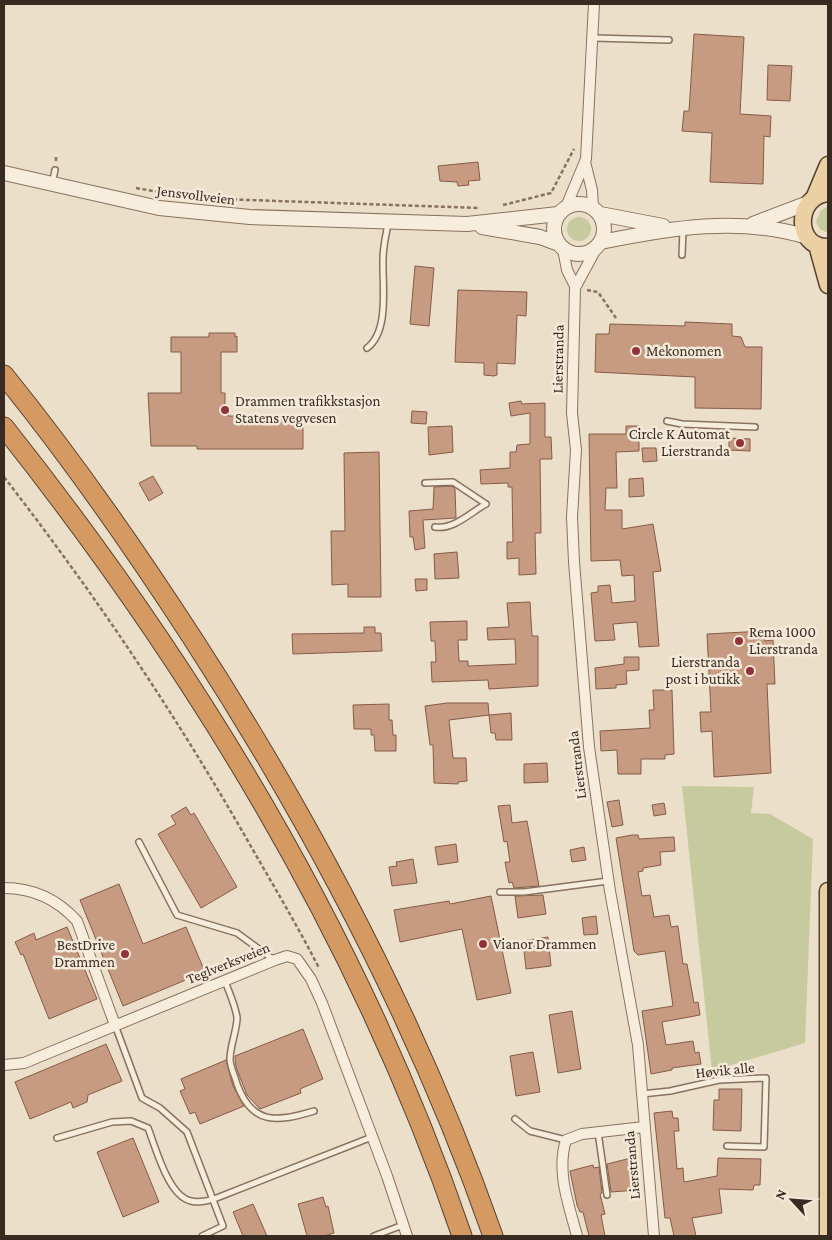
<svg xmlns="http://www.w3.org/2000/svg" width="832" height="1240" viewBox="0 0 832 1240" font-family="'Crimson Pro',serif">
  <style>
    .green { fill: #c7ca9e }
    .building { fill: #c79a82; stroke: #855b47 }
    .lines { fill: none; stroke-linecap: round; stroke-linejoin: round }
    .service-casing { stroke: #87725f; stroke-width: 8 }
    .minor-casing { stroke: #87725f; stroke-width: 12 }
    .tertiary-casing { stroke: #87725f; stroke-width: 16 }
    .primary-casing { stroke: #564133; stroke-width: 19 }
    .motorway-casing { stroke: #564133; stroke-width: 21 }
    .path { stroke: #87725f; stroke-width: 2.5; stroke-dasharray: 4 2.5; stroke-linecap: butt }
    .service { stroke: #f7eddc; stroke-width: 5 }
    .minor { stroke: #f7eddc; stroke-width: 10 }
    .tertiary { stroke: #f7eddc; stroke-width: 14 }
    .primary { stroke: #ebd0a5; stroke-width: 16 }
    .motorway { stroke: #d49a62; stroke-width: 19 }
    .poi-dot { fill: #92333b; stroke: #f4ead9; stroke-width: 2 }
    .labels { text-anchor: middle; stroke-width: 5; stroke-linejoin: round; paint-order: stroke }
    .street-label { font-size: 15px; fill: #392b21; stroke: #f4ead9 }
    .poi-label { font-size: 15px; fill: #392b21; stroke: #f4ead9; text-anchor: start }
  </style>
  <rect width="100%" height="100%" fill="#ecdfc9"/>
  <path class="green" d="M828,207v26l-8,-4 -4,-7 5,-12z
    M567 229a12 12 0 1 1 24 0a12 12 0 1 1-24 0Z
    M682,786l72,1 -3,26 19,1 43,25 -8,204 -93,28z"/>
  <path class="building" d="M694,34l50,3 -4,77 31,2 -1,21 -6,-1 -1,48 -53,-2 2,-49 -30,-2 2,-20h5z
    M768,65l24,1 -2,35 -23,-1z
    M478,162l2,18 -12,1 1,4 -11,1 -1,-4 -17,-1 -2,-15z
    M415,266l19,2 -5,58 -19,-2z
    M458,290l69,2 -1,24 -9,-1 -2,49 -18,-1v12l-3,1 -10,-1v-12l-29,-1z
    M685,322l47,2v12l9,1 4,10h17l-1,62 -66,-1v-31l-100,-5 1,-38h13l1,-10 75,2z
    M209,333h26v4l2,-1v16h-16v41h4v14h4l-1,9h75v33h-106v-3h-46l-3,-53h33v-41h-10v-15h38z
    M521,401l1,3 23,-1v34h6l1,22h-12l1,74h-6l1,41 -17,1v-17l-12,1v-17h6l-1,-55h-4v-4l-27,1 -1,-14 30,-2v-16h6l1,-7 13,-1v-31l-19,3 -2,-13z
    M412,411l15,1 -1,12 -15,-1z
    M452,426l1,26 -24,3 -1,-28z
    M626,426h13v25l-23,1 1,36h-11l-1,22h17v19l31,-5 8,47 -8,1 6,74 -20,1 -2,-25 -24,2 2,16 -20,1 -4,-48 7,-1v-6l12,-1 2,18 23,-2 -1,-26 -12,1 -2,-16 -29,1 -2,-127h37z
    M729,438l21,1v12l-21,-1z
    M642,448h14l1,13 -14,1z
    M379,452l2,145h-33v-13l-16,1 -1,-54h14l-1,-78z
    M153,476l10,17 -14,8 -10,-18z
    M643,478l1,18 -15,1v-18z
    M452,486l3,3 1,29 -33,2 2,28 -10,2 -2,-13h-3l-1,-26 24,-2 1,-22z
    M457,552l2,26 -24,1 -1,-25z
    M415,579h12v11l-11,1z
    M530,602l2,34h6v50l-49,3 -1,-9 -56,2 -1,-20h5l-1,-21h-4l-1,-19 37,-1v19h-9l1,21h9v5l48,-2 -1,-25 -27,1 -1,-12 22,-1 -2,-24z
    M364,627h11v6h6l1,18 -89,3 -1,-20 72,-1z
    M764,631l1,10 8,-1 2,44h-8l4,89 -57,4 -2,-46 -11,1 -1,-20h11l-4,-78z
    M624,657h15v13l-13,1 1,13 -11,1v3l-20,1 -1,-21 29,-4z
    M653,690h19l2,64 -9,1v4h-24v15h-23l-1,-24 -16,1 -1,-20 50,-3 -1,-18h5z
    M447,703h41l1,12 -40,5 4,38h13l1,23 -9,1v2l-24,-1 -1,-38h-3l-5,-39z
    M389,704v16h3l1,15h3v16h-21l-1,-16h-3v-6h-17l-1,-24z
    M511,713l1,27h-16l-1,-7h-4l-2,-18z
    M547,763l1,19 -24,1v-19z
    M619,800l4,25 -11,2 -5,-25z
    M664,803l2,11 -12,2 -2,-11z
    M510,805l2,18 15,-2 12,65 -25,2 -2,-6 -3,1 -4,-21h5l-3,-21 -3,1 -6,-36z
    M186,807l5,8 3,-2 43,74 -36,21 -43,-74 18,-10 -5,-8z
    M632,835h6l1,4 35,-2 1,14 -15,1 1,13 -18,3v3l-5,1 4,24 8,-1 4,22 15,-2 2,12 7,-1 5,38h4l7,39 4,-1 2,13 -38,7 4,23 27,-4 2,12 4,-1 2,12 -29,4v2l-21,4 -9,-63 31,-5 -8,-55 -27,4 -4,-4 -18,-113z
    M456,844l2,18 -20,3 -3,-18z
    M584,847l2,13 -14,2 -2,-12z
    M413,859l4,24 -25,3 -3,-19 8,-1 -1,-4z
    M119,884l24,60 43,-17 19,45 -82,34 -43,-106z
    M543,895l3,19 -28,4 -3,-22z
    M491,896l20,97 -34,7 -15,-71 -62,13 -6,-32 55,-9 1,3z
    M596,916l2,18 -14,1 -2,-17z
    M67,927l30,72 -48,20 -26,-65 -2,1 -6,-13 19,-9 2,7z
    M548,937l3,29 -25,3 -3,-28z
    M572,1011l9,58 -23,4 -9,-58z
    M303,1029l20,50 -23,10 1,4 -41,16 -13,-14 -11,-28 -1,-11z
    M106,1044l16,37 -34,14 -1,7 -14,6 -2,-6 -41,17 -15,-37z
    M533,1052l7,40 -24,4 -6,-40z
    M226,1060l7,26 11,20 -44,18 -5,-12 -5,2 -10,-23 5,-2 -4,-10z
    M719,1089h23l-1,42 -28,-1 1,-30h5z
    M672,1111l1,7h5l1,13h-5l3,38 6,-1 1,14 33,-6 1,-18 43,1 -1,26h-6l-1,5 -34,-1 3,24 -30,5 4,18h-22l-4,-18h-5l-11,-105z
    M133,1138l26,64 -36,15 -26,-65z
    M631,1158l5,4 2,28 -27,2 -4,-28z
    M593,1165l1,3 5,-1 3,26 -2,1 5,20 -4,1 4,21h-16l-6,-24h-3l-3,-7 -7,-34z
    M323,1197l3,10 2,-1 6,27 -10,3h-17l-9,-32z
    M253,1204l14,32h-24l-10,-24z"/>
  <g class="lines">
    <defs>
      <path id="service" d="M593,38l76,2
        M52,184l3,-14
        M682,255l1,-25
        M367,348c23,-17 15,-64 16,-89 0,-12 3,-24 5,-35
        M667,421l15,3 73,3
        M425,483l28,-1 33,22
        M435,527c19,3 36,-15 51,-23
        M139,842l38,73 60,18 37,27
        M500,892h24l84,-11
        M225,981c4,11 10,24 12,36 1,9 -7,29 -7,42 0,8 5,17 7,25 15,42 41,38 77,27
        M115,1025l27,73 18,10 27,24 36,94 -21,10
        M642,1094l28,-3 49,-11 47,-2 -2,69 -37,-1
        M515,1119l15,12 36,9
        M598,1132l9,63
        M57,1138l55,-16 19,-1 17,7c8,20 20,68 43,73 8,2 15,0 23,-2l158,-62
        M374,1236l29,-11"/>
      <path id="minor" d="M585,162l7,28 1,17
        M566,207l20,-48 8,-155
        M597,247l-22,41 -3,125 4,37 -4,67 2,45 15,185 21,144 28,154 16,191
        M563,249l4,21 8,16
        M4,888c30,0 53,11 73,33l38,104
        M4,1065l20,-2 251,-103 12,-4 10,3 14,20 11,24 65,173 20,60
        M577,1236c-8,-31 -21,-64 -11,-96l16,-6 62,-7"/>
      <path id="tertiary" d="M4,173l155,35 91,9 217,7 91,-10
        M554 229a25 25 0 1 1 50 0a25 25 0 1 1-50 0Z
        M600,214l63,12
        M753,224l55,-21
        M482,227l58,10 19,7
        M601,242c69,-14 138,-26 207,-5"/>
      <path id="primary" d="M828,193c-33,3 -34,55 0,54
        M815,196l13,-31
        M817,245l11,40
        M828,1236v-345"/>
      <path id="motorway" d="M4,375c68,84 130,173 189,264 121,187 226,386 300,597
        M4,427c192,242 358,515 458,809"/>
    </defs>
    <use href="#service" class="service-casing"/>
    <use href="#minor" class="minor-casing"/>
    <use href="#tertiary" class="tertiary-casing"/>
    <use href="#primary" class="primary-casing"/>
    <use href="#motorway" class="motorway-casing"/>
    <path class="path" d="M56,161v-6
      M136,188l34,6
      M220,199l260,9
      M503,205l48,-12 23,-44
      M587,290l11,2 18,26
      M4,477c90,116 168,232 241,359 25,44 51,87 74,132"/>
    <use href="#service" class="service"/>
    <use href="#minor" class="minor"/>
    <use href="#tertiary" class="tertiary"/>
    <use href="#primary" class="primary"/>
    <use href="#motorway" class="motorway"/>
  </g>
  <g class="poi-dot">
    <circle cx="636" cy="351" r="5"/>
    <circle cx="225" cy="410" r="5"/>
    <circle cx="740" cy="443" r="5"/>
    <circle cx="739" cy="641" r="5"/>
    <circle cx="750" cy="671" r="5"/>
    <circle cx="483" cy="944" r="5"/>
    <circle cx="125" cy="954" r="5"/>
  </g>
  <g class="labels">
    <g class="street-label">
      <text transform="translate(196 195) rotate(7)" y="5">Jensvollveien</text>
      <text transform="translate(558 359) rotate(-89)" y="5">Lierstranda</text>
      <text transform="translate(577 765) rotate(-97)" y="5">Lierstranda</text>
      <text transform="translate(228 963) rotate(-22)" y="5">Teglverksveien</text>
      <text transform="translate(725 1070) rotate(-6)" y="5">Høvik alle</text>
      <text transform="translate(632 1165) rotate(-95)" y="5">Lierstranda</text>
    </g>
    <g class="poi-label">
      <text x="646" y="356">Mekonomen</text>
      <text x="235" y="406">Drammen trafikkstasjon<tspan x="235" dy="17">Statens vegvesen</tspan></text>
      <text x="730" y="439" text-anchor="end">Circle K Automat<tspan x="730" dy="17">Lierstranda</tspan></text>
      <text x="749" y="637">Rema 1000<tspan x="749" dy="17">Lierstranda</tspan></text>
      <text x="740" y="667" text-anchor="end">Lierstranda<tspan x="740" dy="17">post i butikk</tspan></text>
      <text x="493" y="949">Vianor Drammen</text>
      <text x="115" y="950" text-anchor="end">BestDrive<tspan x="115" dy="17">Drammen</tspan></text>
    </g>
  </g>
  <rect width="832" height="1240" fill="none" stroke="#392b21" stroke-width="10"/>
  <g transform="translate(792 1200) rotate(296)" stroke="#f4ead9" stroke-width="4" paint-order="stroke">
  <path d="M0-4L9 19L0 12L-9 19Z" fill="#392b21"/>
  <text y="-8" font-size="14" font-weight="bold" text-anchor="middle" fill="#392b21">N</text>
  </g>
</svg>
